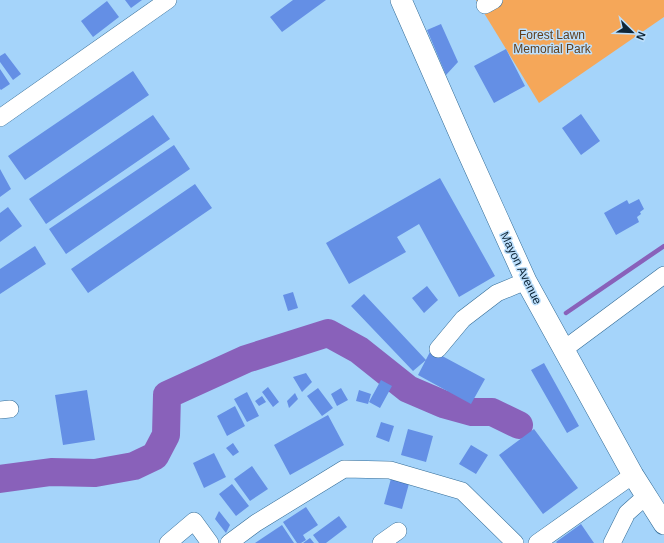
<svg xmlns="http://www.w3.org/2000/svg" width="664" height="543" viewBox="0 0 664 543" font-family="Arial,sans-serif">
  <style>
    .green { fill: #f5a759 }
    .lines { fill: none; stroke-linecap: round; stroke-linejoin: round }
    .stream { stroke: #8961ba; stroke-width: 4.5 }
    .river { stroke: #8961ba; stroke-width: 28 }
    .building { fill: #648fe5 }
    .minor-casing { stroke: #336c97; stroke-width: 18 }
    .major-casing { stroke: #336c97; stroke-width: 22 }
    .minor { stroke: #fff; stroke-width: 17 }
    .major { stroke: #fff; stroke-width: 21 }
    .labels { text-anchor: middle; stroke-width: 3; stroke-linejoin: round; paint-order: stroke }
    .park-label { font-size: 12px; fill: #603f1d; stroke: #bcdffc }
    .street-label { font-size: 12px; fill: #0e2638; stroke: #bcdffc }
  </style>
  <rect width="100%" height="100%" fill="#a5d4fa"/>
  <path class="green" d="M476,0h188v17l-125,86z"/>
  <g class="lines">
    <path class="stream" d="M566,313l98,-67"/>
    <path class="river" d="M0,479l51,-7 44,1 39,-7 21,-10 11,-21 1,-40 79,-36 82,-26 31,17 49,39 35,15 29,8h20l27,13"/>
  </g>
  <path class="building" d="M125,0h17l-11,8z
    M293,0h33l-44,32 -12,-15z
    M107,1l12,16 -26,20 -12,-16z
    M441,24l17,38 -12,13 -19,-45z
    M506,49l19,37 -31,17 -20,-37z
    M5,53l16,21 -8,6 -13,-18v-6z
    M0,69l10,15 -9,6 -1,-1z
    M133,71l16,24 -124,85 -17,-24z
    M581,114l19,27 -19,14 -19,-27z
    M153,115l17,24 -124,85 -17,-25z
    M174,145l16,24 -124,85 -17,-25z
    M0,169l11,20 -11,8z
    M440,178l55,98 -36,21 -40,-73 -22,13 9,15 -57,32 -23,-41z
    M195,184l17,24 -124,85 -17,-24z
    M639,199l5,10 -4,3 1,2 -4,3 2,5 -23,13 -12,-22 23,-13 2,4z
    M8,207l14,19 -22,16v-29z
    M35,246l11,18 -46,30v-25z
    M427,286l11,14 -14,13 -12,-15z
    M293,292l5,16 -10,3 -5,-16z
    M364,294l62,66 -13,11 -62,-65z
    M431,350l54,29 -14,25 -53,-29z
    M544,363l35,63 -12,7 -36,-63z
    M306,373l6,9 -10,10 -9,-15z
    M381,380l11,6 -12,22 -11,-6z
    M268,387l11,15 -6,5 -11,-15z
    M318,388l15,20 -11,8 -15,-20z
    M341,388l7,12 -11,6 -6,-12z
    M87,390l8,50 -32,5 -8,-50z
    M359,390l12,4 -3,10 -12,-3z
    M247,392l12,24 -12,6 -13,-23z
    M295,393l3,6 -9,9 -2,-7z
    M262,396l4,6 -7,4 -4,-5z
    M235,406l10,20 -18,10 -10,-20z
    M328,415l16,30 -54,30 -16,-30z
    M381,422l13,4 -5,16 -13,-5z
    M408,429l25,7 -7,26 -25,-7z
    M534,429l44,59 -35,26 -44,-59z
    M233,443l6,9 -6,4 -7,-8z
    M471,445l17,10 -12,19 -17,-10z
    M214,453l12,24 -22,11 -11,-25z
    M252,466l16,23 -18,12 -16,-22z
    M392,475l18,5 -8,29 -18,-5z
    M232,484l17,22 -13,10 -17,-22z
    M306,507l12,18 -15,10 3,5 -5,3h-4l-14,-21z
    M219,511l11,14 -4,8 -11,-14z
    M339,516l8,11 -21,16h-7l-6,-8z
    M581,524l13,19h-37l-1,-1z
    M282,525l12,18h-39z
    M310,538l4,5h-11z"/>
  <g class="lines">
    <defs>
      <path id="minor" d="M485,5l9,-5
        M0,118l168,-118
        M438,349l25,-30 34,-26 29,-12
        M563,350l101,-75
        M0,410l10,-1
        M168,543l26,-22 16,22
        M229,543l27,-20 88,-54 46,1 72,21 53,52
        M381,543l17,-12
        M537,543l96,-68
        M612,543l15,-30 19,-17"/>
      <path id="major" d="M401,0l64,146 61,135 107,194 31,49"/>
    </defs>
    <use href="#minor" class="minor-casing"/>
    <use href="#major" class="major-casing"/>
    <use href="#minor" class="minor"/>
    <use href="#major" class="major"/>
  </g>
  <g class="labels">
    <g class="park-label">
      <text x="552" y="39">Forest Lawn<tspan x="552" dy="14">Memorial Park</tspan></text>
    </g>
    <g class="street-label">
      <text transform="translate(521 268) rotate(64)" y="4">Mayon Avenue</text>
    </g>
  </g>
  <g transform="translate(632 32) rotate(113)" stroke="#bcdffc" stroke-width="3" paint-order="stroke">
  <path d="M0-3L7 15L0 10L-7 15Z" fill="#0e2638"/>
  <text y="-6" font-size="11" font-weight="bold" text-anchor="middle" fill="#0e2638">N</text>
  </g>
</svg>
